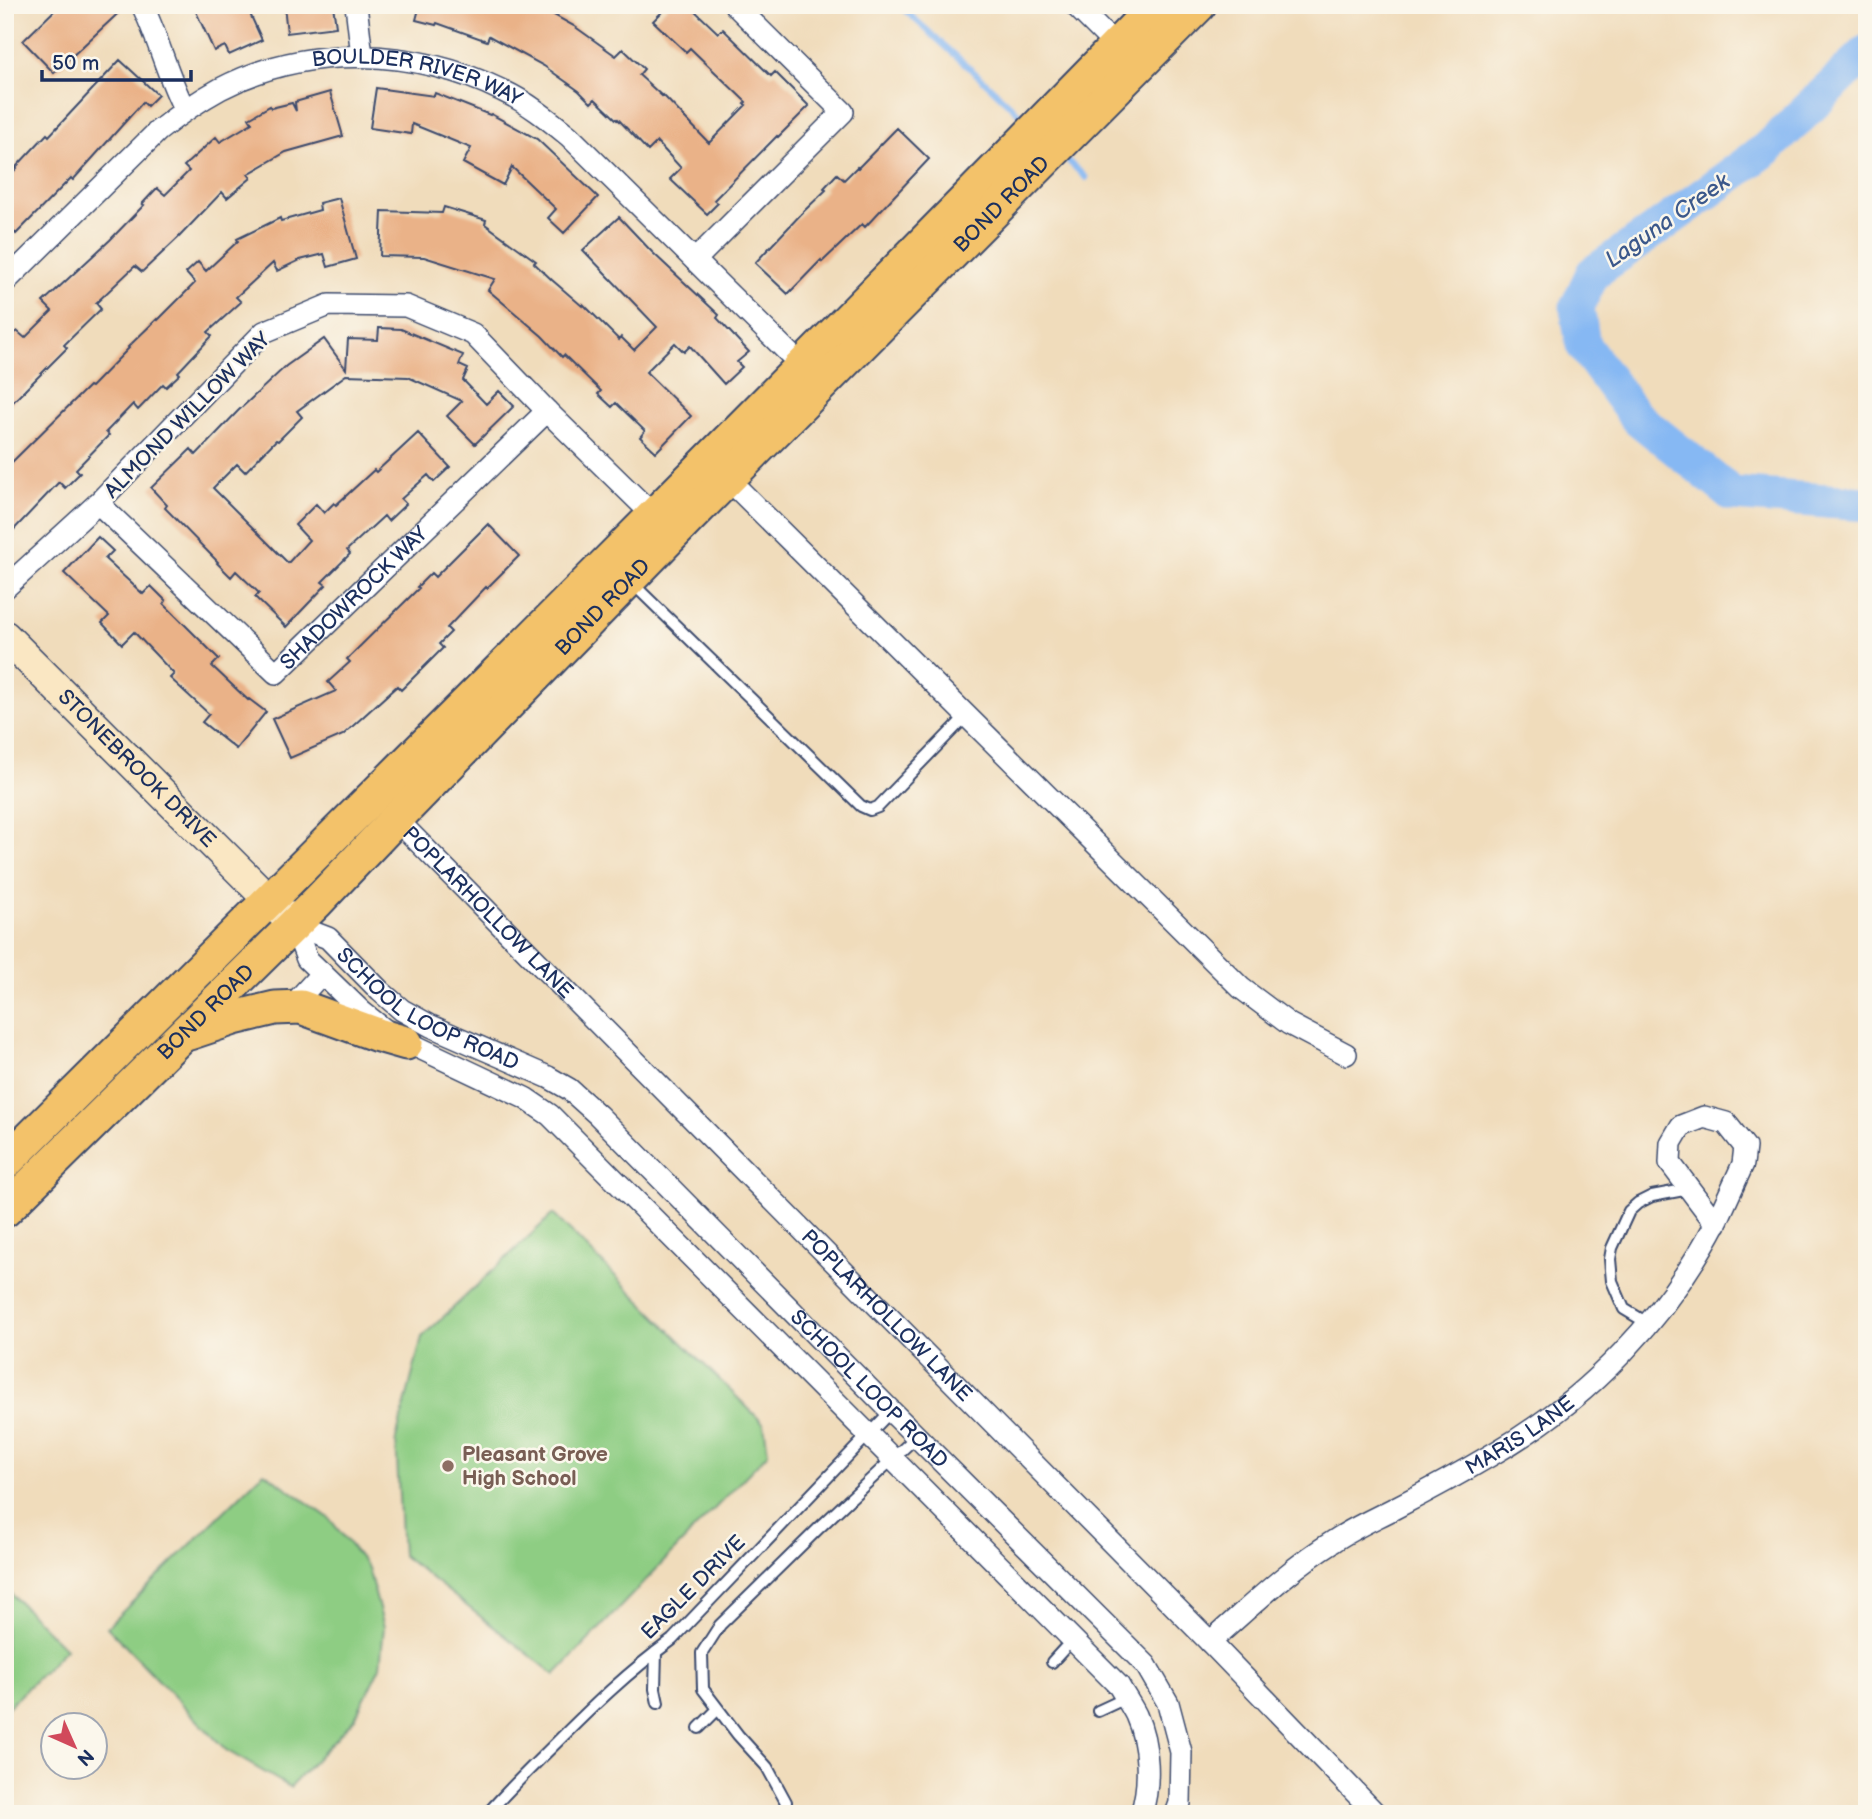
<svg xmlns="http://www.w3.org/2000/svg" width="1872" height="1819" viewBox="0 0 1872 1819" font-family="'Balsamiq Sans',sans-serif">
  <style>
    .green { fill: #8ecd83; stroke: #547e70; stroke-width: 2 }
    .lines { fill: none; stroke-linecap: round; stroke-linejoin: round }
    .stream { stroke: #86b8f3; stroke-width: 6 }
    .river { stroke: #86b8f3; stroke-width: 35 }
    .building { fill: #eab288 }
    .lane-casing { stroke: #3b496c; stroke-width: 14 }
    .street-casing { stroke: #3b496c; stroke-width: 24 }
    .secondary-casing { stroke: #3b496c; stroke-width: 33 }
    .primary-casing { stroke: #3b496c; stroke-width: 37 }
    .lane { stroke: #fff; stroke-width: 10 }
    .street { stroke: #fff; stroke-width: 21 }
    .secondary { stroke: #fae7c3; stroke-width: 30 }
    .primary { stroke: #f3c26a; stroke-width: 33 }
    .education-dot { fill: #8d6e63; stroke: #fbf7ec; stroke-width: 2.5 }
    .labels { text-anchor: middle; stroke-width: 5; stroke-linejoin: round; paint-order: stroke }
    .street-label { font-size: 21px; fill: #1b2f5e; stroke: #fbf7ec }
    .education-label { font-size: 21px; font-weight: bold; fill: #785e54; stroke: #fbf7ec; text-anchor: start }
    .water-label { font-size: 23px; font-style: italic; fill: #3b588b; stroke: #fbf7ec }
  </style>
  <rect width="100%" height="100%" fill="#fbf7ec"/>
  <filter id="ink" filterUnits="userSpaceOnUse"><feTurbulence type="fractalNoise" baseFrequency=".0143" numOctaves="2"/><feDisplacementMap in="SourceGraphic" scale="14" xChannelSelector="R" yChannelSelector="G"/><feConvolveMatrix kernelMatrix="1 2 1 2 8 2 1 2 1" color-interpolation-filters="sRGB"/></filter>
  <filter id="wash" filterUnits="userSpaceOnUse"><feTurbulence type="fractalNoise" baseFrequency=".00686" numOctaves="4" result="noise"/><feDisplacementMap in="SourceGraphic" scale="28" xChannelSelector="R" yChannelSelector="G"/><feGaussianBlur stdDeviation="1.57" result="paint"/><feColorMatrix in="noise" values="0 0 0 0 0 0 0 0 0 0 0 0 0 0 0 0 0 1.4 0 .05"/><feComposite in="paint" operator="in"/></filter>
  <g filter="url(#wash)">
    <rect width="100%" height="100%" fill="#f0dcbb"/>
    <path class="green" d="M553,1214l211,210 4,29 -213,222 -153,-120 -6,-116 26,-102z
      M264,1472l65,46 39,50 16,59 -4,40 -25,51 -65,69 -64,-37 -119,-123z
      M5,1588l61,61 -61,61z"/>
    <g class="lines">
      <path class="stream" d="M899,5l84,75 46,43
        M1062,155l24,23"/>
      <path class="river" d="M1867,52l-99,96 -106,77 -69,48 -16,34 6,38 52,71 97,78 135,10"/>
    </g>
    <g id="blocks">
      <path class="building" d="M60,5h67l-73,68 -31,-32z
        M193,5h53l16,35 -33,15 -4,-9 -11,5z
        M284,5h49l3,22 -49,6z
        M420,5h116l38,21 42,30 7,-7 21,20 -5,6 23,21 1,-1 46,48 37,-38 -2,-1 2,-2 -56,-54 -4,4 -33,-31 16,-16h32l-5,7 22,21 5,-4 48,47 4,-4 34,34 -31,31 -1,-1 -63,64 4,3 -11,11 -37,-35 11,-11 -24,-26 -9,9 -30,-32 -1,1 -22,-21 -4,4 -12,-12 -35,-25 -55,-30 -2,5 -50,-18 -1,2 -20,-5z
        M120,60l38,35 -11,11 -4,-4 -70,78 -2,-2 -55,56 -11,-11v-43l12,-12 -1,-1 31,-33 2,2z
        M376,88l58,8 1,-3 55,22 1,-1 46,25 61,58 -34,36 -16,-15 8,-9 -44,-42 -9,18 -40,-22 8,-15 -59,-24 -1,10 -41,-6z
        M330,92l13,44 -57,16 -38,22 3,4 -24,20 -5,-6 -44,46 -36,34 -7,-6 -39,37 5,6 -37,36 3,3 -62,62v-67l12,-12 8,7 27,-27 -9,-9 67,-62 34,-35 -2,-1 15,-16 8,7 24,-24 -5,-5 32,-29 4,5 32,-19 -3,-5 21,-12 1,2 21,-5 4,8 -1,-9z
        M897,128l32,31 -64,68 -3,-3 -40,38 -1,-2 -33,34 -33,-31 48,-51 23,-22 -2,-2 13,-14 7,6 13,-13 1,1z
        M339,198l17,61 -28,8 -4,-13 -24,6 -23,11 -4,-8 -37,34 5,5 -33,30 4,4 -34,36 2,2 -14,13 -3,-3 -25,26 -5,-6 -27,28 3,3 -33,34 4,4 -15,15 -6,-6 -54,57v-70l84,-83 2,1 38,-39 -1,-1 29,-28 1,1 37,-37 -9,-10 12,-11 8,9 32,-30 -1,-2 43,-21 1,3 39,-11 -1,-7z
        M444,207l42,13 -1,4 51,37 -2,2 18,17 30,26 1,-2 36,36 2,-3 13,13 23,-23 -74,-77 36,-33 33,35 67,63 -2,3 32,34 -12,10 5,5 -18,17 -34,-38 -6,6 -9,-9 -29,29 45,44 -35,36 -16,-15 5,-6 -29,-28 -4,4 -14,-13 3,-3 -37,-36 -2,2 -20,-21 -54,-46 7,-11 -71,-22 -44,-1 2,-45 60,2z
        M379,328l22,1 62,26 -4,10 9,4 -5,11 23,24 13,-13 15,15 -39,38 -28,-28 15,-15 -54,-24 -62,-2 -49,36 5,6 -24,24 -2,-1 -31,32 -8,-8 -24,24 75,75 21,-23 -14,-15 21,-21 8,9 10,-10 2,2 38,-35 2,2 42,-39 32,34 -16,15 -6,-7 -27,24 5,5 -18,17 -4,-5 -37,34 3,4 -28,28 4,3 -40,42 -31,-30 4,-4 -23,-22 -5,6 -14,-14 1,-1 -53,-54 2,-3 -16,-17 40,-39 5,6 42,-44 48,-45 38,-27 22,30 2,-30 30,1z
        M488,524l31,32 -32,32 -1,-1 -39,41 4,4 -12,12 4,4 -42,42 -4,-4 -54,49 -53,23 -18,-39 64,-28 -8,-9 22,-20 -3,-3 72,-71 -2,-1 14,-14 4,4z
        M98,537l15,14 -8,8 38,35 8,-8 15,15 -2,3 55,55 -7,7 36,34 1,-1 17,13 -30,37 -34,-27 7,-8 -39,-36 4,-4 -40,-42 -12,12 -20,-21 7,-7 -45,-43z"/>
    </g>
  </g>
  <g filter="url(#ink)">
    <use href="#blocks" fill-opacity="0" stroke="#3b496c" stroke-width="2"/>
    <g class="lines">
      <defs>
        <path id="lane" d="M631,582l230,224 9,4 8,-3 88,-91
          M1649,1324l-25,-15 -12,-28 -2,-22 2,-11 17,-37 9,-8 14,-7 37,-7
          M656,1652l-1,37 3,14
          M1052,1662l21,-23
          M1098,1711l28,-13
          M699,1728l19,-19
          M487,1814c22,-25 45,-47 68,-70 38,-38 73,-72 117,-104l219,-229
          M783,1814l3,-12 -19,-35 -29,-32 -35,-46 -1,-36 18,-28 99,-97 98,-92"/>
        <g id="street">
          <path d="M142,5c17,34 25,71 43,105"/>
          <path d="M356,5l6,51"/>
          <path d="M1075,5l49,49"/>
          <path d="M695,260l148,-148 -108,-107"/>
          <path id="s1" d="M5,282l153,-151c20,-16 40,-30 62,-42 88,-46 196,-41 283,2 24,11 45,28 66,45l232,229"/>
          <path d="M728,479l513,509 48,36 57,30"/>
          <path id="s2" d="M98,503l178,170 271,-262"/>
          <path d="M5,588l93,-85 166,-171 65,-27 77,1 67,28 74,77 106,104"/>
          <path id="s3" d="M396,819l814,823 166,172"/>
          <path id="s4" d="M294,925l34,13 52,53 22,19 29,16 117,51 21,12 29,26 293,296 255,254 22,38 13,49 -1,51 -4,11"/>
          <path d="M294,925l13,34 55,53 28,22 135,64 25,17 569,571c5,9 12,19 17,29 13,29 15,69 5,99"/>
          <path d="M291,1007l31,-34"/>
          <path id="s5" d="M1210,1642c40,-35 79,-73 124,-101 19,-13 40,-22 61,-33 33,-17 66,-35 98,-54 96,-55 174,-137 225,-235l25,-55 2,-17 -19,-24 -22,-6 -23,9 -10,17 -1,20 46,61"/>
        </g>
        <g id="secondary">
          <path id="s6" d="M5,636l280,280"/>
        </g>
        <g id="primary">
          <path d="M189,1033l45,-15 41,-10 26,-1 77,28 28,8"/>
          <path d="M5,1163c386,-384 772,-768 1151,-1158"/>
          <path id="s7" d="M5,1210l313,-309 78,-82 293,-301 510,-513"/>
        </g>
      </defs>
      <use href="#lane" class="lane-casing"/>
      <use href="#street" class="street-casing"/>
      <use href="#secondary" class="secondary-casing"/>
      <use href="#primary" class="primary-casing"/>
      <use href="#lane" class="lane"/>
      <use href="#street" class="street"/>
      <use href="#secondary" class="secondary"/>
      <use href="#primary" class="primary"/>
    </g>
  </g>
  <circle class="education-dot" cx="448" cy="1466" r="7"/>
  <g class="labels">
    <g class="street-label">
      <text dy="7" stroke="none"><textPath href="#s1" startOffset="495">BOULDER RIVER WAY</textPath></text>
      <text dy="7" stroke="none"><textPath href="#s7" startOffset="1416">BOND ROAD</textPath></text>
      <text transform="translate(187 415) rotate(-45)" y="7">ALMOND WILLOW WAY</text>
      <text dy="7" stroke="none"><textPath href="#s2" startOffset="354">SHADOWROCK WAY</textPath></text>
      <text dy="7" stroke="none"><textPath href="#s7" startOffset="849">BOND ROAD</textPath></text>
      <text dy="7" stroke="none"><textPath href="#s6" startOffset="187">STONEBROOK DRIVE</textPath></text>
      <text dy="7" stroke="none"><textPath href="#s3" startOffset="131">POPLARHOLLOW LANE</textPath></text>
      <text dy="7" stroke="none"><textPath href="#s4" startOffset="161">SCHOOL LOOP ROAD</textPath></text>
      <text dy="7" stroke="none"><textPath href="#s7" startOffset="282">BOND ROAD</textPath></text>
      <text dy="7" stroke="none"><textPath href="#s3" startOffset="698">POPLARHOLLOW LANE</textPath></text>
      <text dy="7" stroke="none"><textPath href="#s4" startOffset="749">SCHOOL LOOP ROAD</textPath></text>
      <text dy="7" stroke="none"><textPath href="#s5" startOffset="374">MARIS LANE</textPath></text>
      <text transform="translate(693 1587) rotate(-45)" y="7">EAGLE DRIVE</text>
    </g>
    <g class="education-label">
      <text x="462" y="1461">Pleasant Grove<tspan x="462" dy="24">High School</tspan></text>
    </g>
    <g class="water-label">
      <text transform="translate(1667 220) rotate(-35)" y="8">Laguna Creek</text>
    </g>
  </g>
  <rect width="1872" height="1819" fill="none" stroke="#fbf7ec" stroke-width="28"/>
  <g transform="translate(74 1746) rotate(135)"><circle r="33" fill="#fbf7ec" stroke="#a1a7b3" stroke-width="2"/>
  <path d="M0-5L12 26L0 18L-12 26Z" fill="#d1495b"/>
  <text y="-10" font-size="19" font-weight="bold" text-anchor="middle" fill="#1b2f5e">N</text>
  </g>
  <path d="M42 70v10h149v-10" fill="none" stroke="#1b2f5e" stroke-width="3.5"/>
  <text x="52" y="70" font-size="21" fill="#1b2f5e" stroke="#fbf7ec" stroke-width="5" paint-order="stroke">50 m</text>
</svg>
